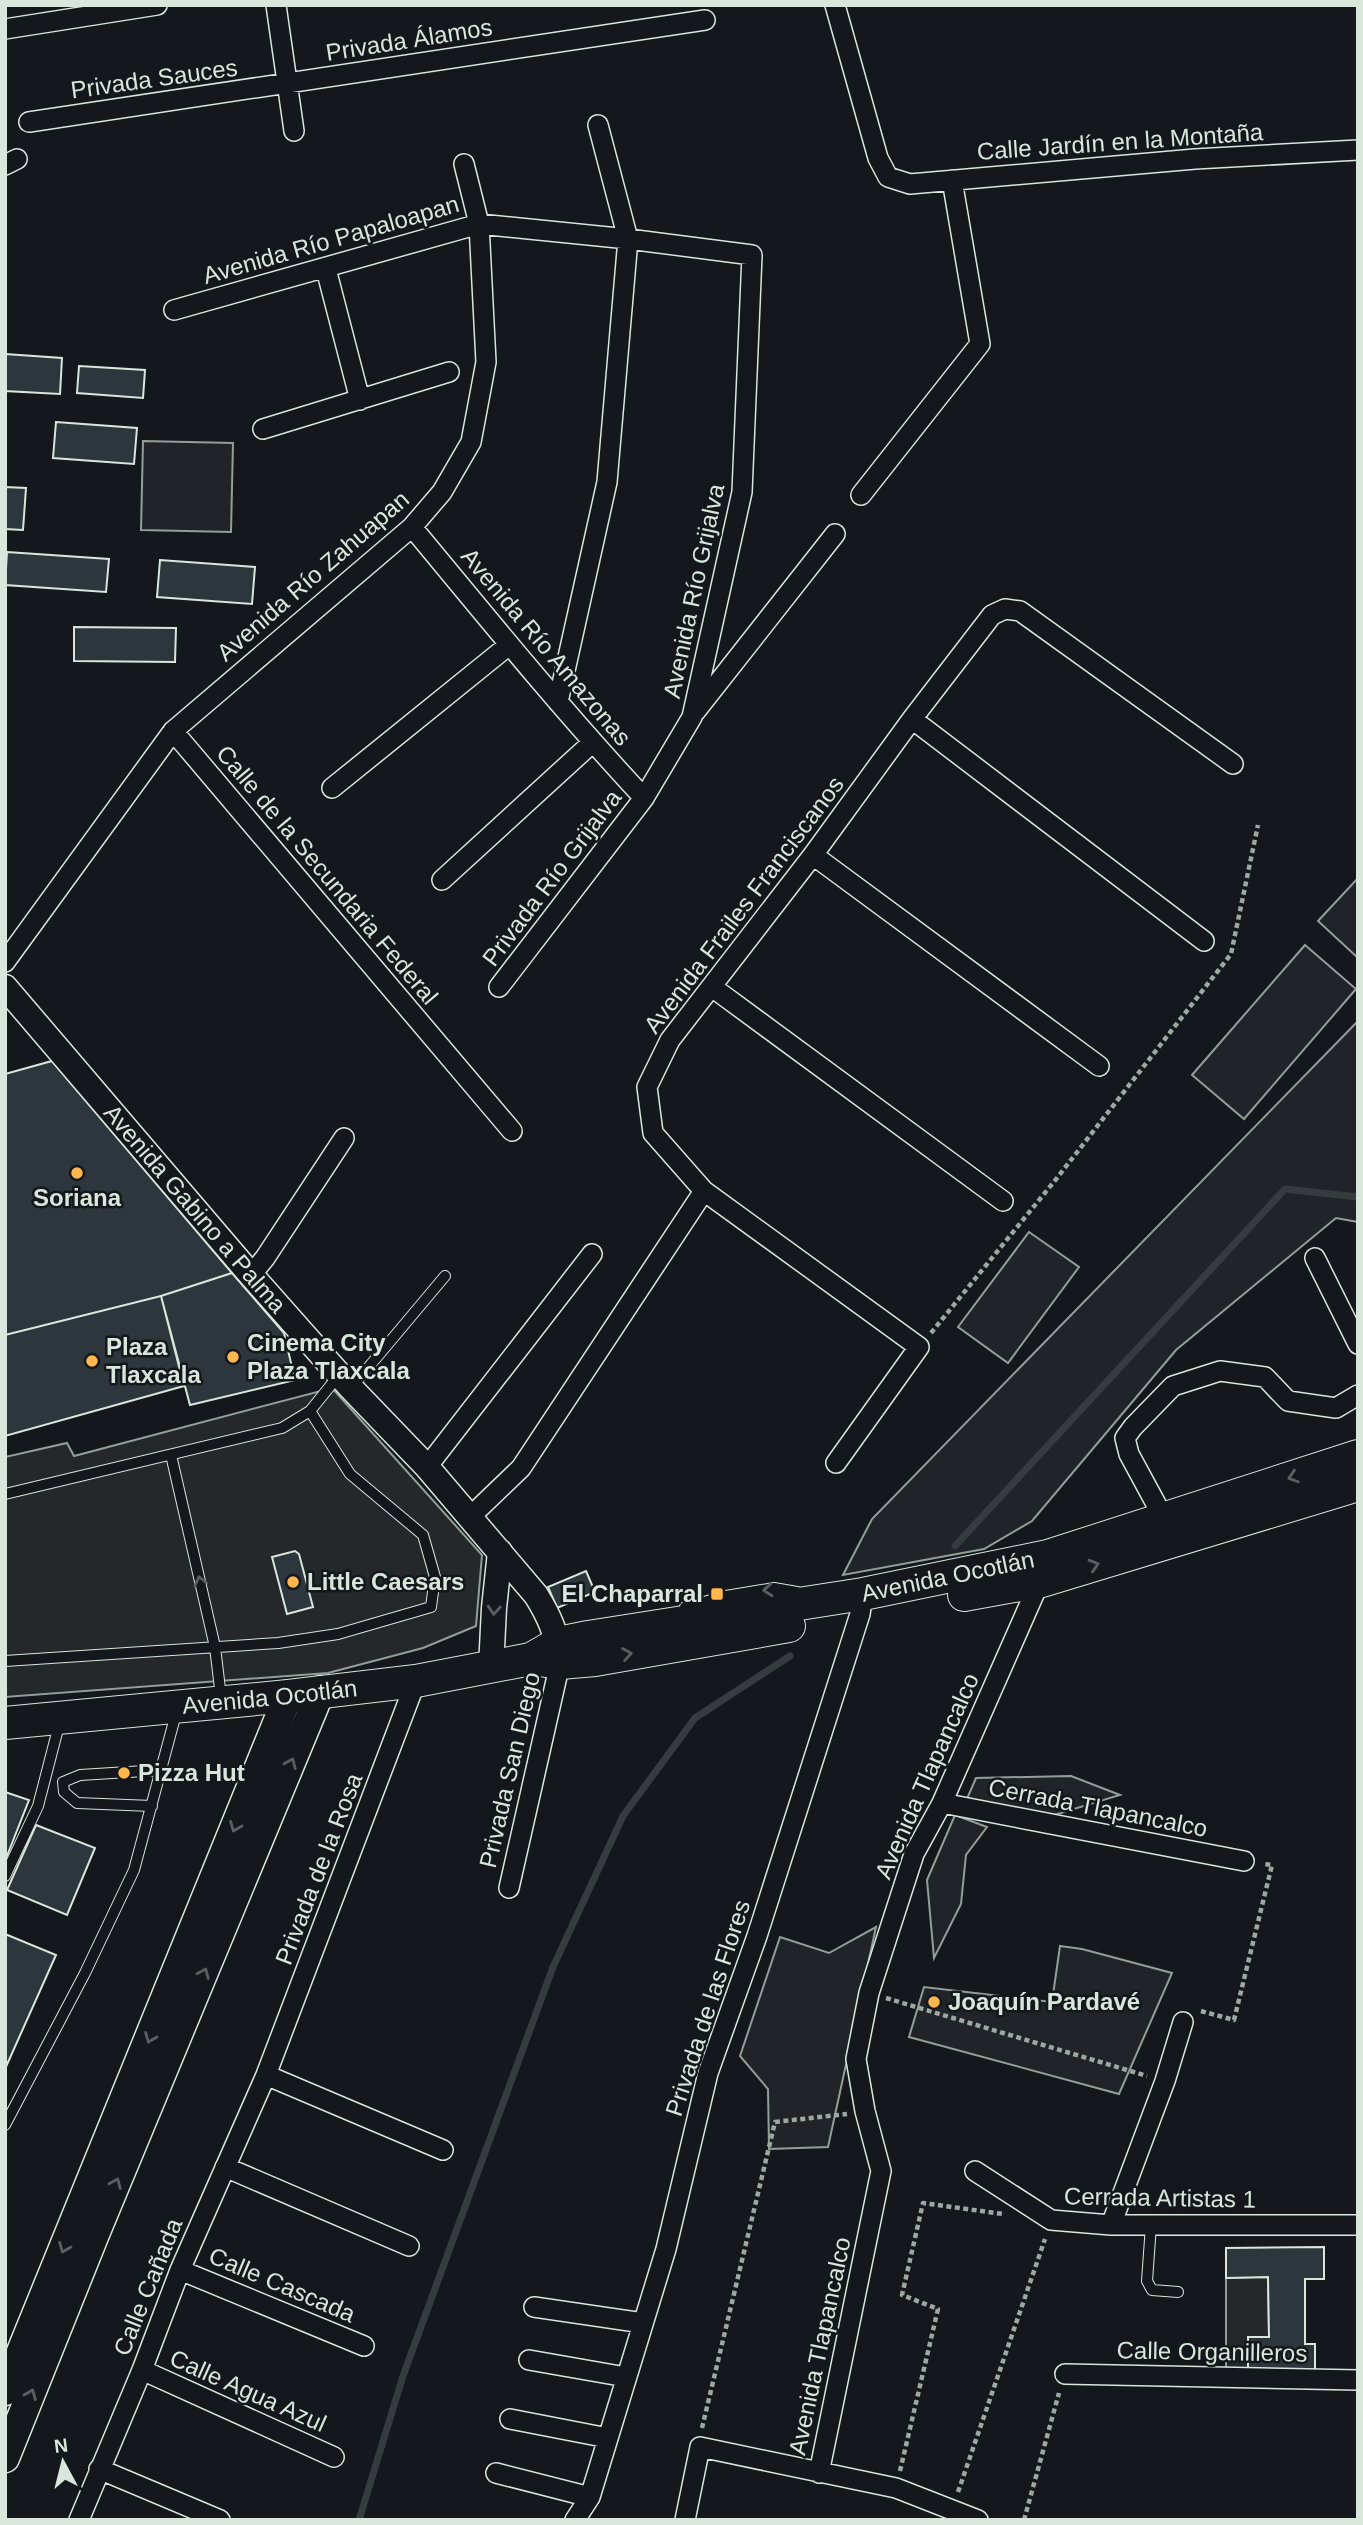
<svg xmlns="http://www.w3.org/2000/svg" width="1363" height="2525" viewBox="0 0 1363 2525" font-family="Arial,sans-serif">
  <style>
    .green { fill: #202428; stroke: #939e99; stroke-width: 2 }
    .parking { fill: #24282b; stroke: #939e99; stroke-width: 2 }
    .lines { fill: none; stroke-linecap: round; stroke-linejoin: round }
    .stream { stroke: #363b3e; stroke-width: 7 }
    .building { fill: #2c363c; stroke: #d8e6dc; stroke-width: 2 }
    .service-casing { stroke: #d8e6dc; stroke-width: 12 }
    .minor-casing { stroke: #d8e6dc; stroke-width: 22 }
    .tertiary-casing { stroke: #d8e6dc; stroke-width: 27 }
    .secondary-casing { stroke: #d8e6dc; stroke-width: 31 }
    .primary-casing { stroke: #d8e6dc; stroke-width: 34 }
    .path { stroke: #9da8a2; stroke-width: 4.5; stroke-dasharray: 5 3.5; stroke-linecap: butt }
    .service { stroke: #14181c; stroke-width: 10 }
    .minor { stroke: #14181c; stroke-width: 19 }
    .tertiary { stroke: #14181c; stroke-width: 24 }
    .secondary { stroke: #14181c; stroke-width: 28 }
    .primary { stroke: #14181c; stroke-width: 32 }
    .oneway { stroke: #59605f }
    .poi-dot { fill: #ffb74d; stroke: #14181c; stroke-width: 2.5 }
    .labels { text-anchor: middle; stroke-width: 5; stroke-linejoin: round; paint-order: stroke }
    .street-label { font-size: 24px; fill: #d8e6dc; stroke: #14181c }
    .poi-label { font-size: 24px; font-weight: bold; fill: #d8e6dc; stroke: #14181c; text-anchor: start }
  </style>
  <rect width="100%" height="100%" fill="#14181c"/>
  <path class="green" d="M143,441l90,2 -2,89 -90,-2z
    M1358,878v80l-40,-37z
    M1305,945l51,44 -112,130 -52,-44z
    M1358,1021v201l-22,-4 -160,132 -144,171 -48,28 -141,26 29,-56z
    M1029,1232l50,35 -71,96 -50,-36z
    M1071,1776l49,19 -69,21 -85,-15 10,-23z
    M955,1815l32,12 -21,28 -5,49 -27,54 -7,-78z
    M876,1927l-48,220 -59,2 -1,-60 -28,-33 40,-119 49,16z
    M1060,1946l22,3 90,24 -53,121 -210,-57 15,-50 128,15z"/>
  <path class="parking" d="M332,1388l150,167 -6,71 -53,22 -95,25 -323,24v-240l62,-14 7,13z
    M1268,2277l1,60 -21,1v33l-22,1v-94z"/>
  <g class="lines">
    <path class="stream" d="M955,1546l330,-357 73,8
      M359,2520l44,-144 150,-409 70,-151 72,-98 95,-62"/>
  </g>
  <path class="building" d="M5,354l57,4 -2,36 -55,-3z
    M79,366l66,4 -2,28 -66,-5z
    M56,422l81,6 -3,36 -81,-6z
    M5,487l21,1 -3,42 -18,-1z
    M7,552l102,7 -3,33 -101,-7z
    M160,560l95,7 -3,37 -95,-7z
    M74,627l102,1 -1,34 -101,-1z
    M52,1061l180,212 -71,23 -156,39v-261z
    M232,1273l52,60 11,47 -105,25 -29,-109z
    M161,1296l23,90 -179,50v-101z
    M295,1551l4,3 14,53 -26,7 -15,-57z
    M586,1571l9,21 -38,16 -9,-21z
    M5,1792l24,8 -24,61z
    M36,1825l59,23 -28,67 -60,-25z
    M5,1934l51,21 -51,114z
    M1324,2247v32h-19v65h10v27h-67v-34h21l-1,-60 -42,1v-30z"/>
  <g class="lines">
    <defs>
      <path id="service" d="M351,1388l94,-112
        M171,1455l44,192 6,50
        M5,1494l277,-66 28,-17 29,-36
        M685,1607l41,-11 48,-8 23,4
        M5,1661l273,-18 60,-9 93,-27 4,-30 -12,-42 -73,-61 -40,-63
        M152,1806l-75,-3 -13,-11 -1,-10 17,-7 81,-5
        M5,1876l33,-70 22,-85
        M5,2125l80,-152 49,-103 43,-160
        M1151,2225l-4,56 5,9 26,2"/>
      <path id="minor" d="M276,5l18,126
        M835,5l43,153 10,19 22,7 285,-25 163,-9
        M5,29l152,-24
        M29,122l676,-102
        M5,165l12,-6
        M326,269l34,131
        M174,310l305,-86 149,15 124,16 -10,237 -50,225 -48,81 -145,189
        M263,429l186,-57
        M861,495l119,-151 -28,-164
        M412,527c76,92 151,184 232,271
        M558,702l49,-220 21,-243 -30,-114
        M695,712l140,-178
        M912,719l292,222
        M173,731l339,400
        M332,788l177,-143
        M813,855l286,211
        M442,880l151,-138
        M5,962l168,-231 239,-204 30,-35 29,-50 15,-80 -7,-138 -15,-60
        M712,987l291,214
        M1315,1258l43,86
        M251,1275l14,-17 79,-120
        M836,1463l83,-116 -215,-156 -51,-58 -6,-46 23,-47 143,-185 99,-136 80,-104 13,-6 15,2 213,153
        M427,1467l165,-213
        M470,1517l51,-49 183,-277
        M1168,1526l-39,-72 -4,-16 8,-11 40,-41 47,-15 45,6 23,24 48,7 22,-13
        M942,1803l302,58
        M509,1888l51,-225
        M266,2075l177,75
        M225,2167l184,79
        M975,2171l76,49 60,5h247
        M1111,2225l54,-144 18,-59
        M180,2270l184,76
        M534,2307l109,16
        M529,2360l97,17
        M142,2370l192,87
        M1065,2374l293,6
        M510,2419l98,19
        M99,2469l121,51
        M496,2473l94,24
        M819,2473l62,-302 -16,-60 -9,-52 13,-66 45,-139 28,-51 101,-229
        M79,2520l63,-150 38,-100 86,-195 150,-394
        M575,2520l15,-23 76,-248 42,-176 49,-137 103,-322 3,-20
        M685,2520l15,-73 196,41 82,32"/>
      <g id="tertiary">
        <path id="s1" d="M5,987l246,288 100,113 76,79 109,128c13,21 22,40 23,65"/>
        <path d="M491,1668l3,-60 6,-56"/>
      </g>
      <path id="secondary" d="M5,2391l283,-695
        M5,2458l90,-224 226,-544"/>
      <g id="primary">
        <path d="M964,1595l78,-14 316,-96"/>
        <path d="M539,1660l21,3 35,-3 194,-34"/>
        <path id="s2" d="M5,1723l283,-27 128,-15 115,-22 28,-16 29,-6 275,-43 185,-38 310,-100"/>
      </g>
    </defs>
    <use href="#service" class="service-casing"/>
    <use href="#minor" class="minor-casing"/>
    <use href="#tertiary" class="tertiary-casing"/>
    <use href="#secondary" class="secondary-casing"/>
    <use href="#primary" class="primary-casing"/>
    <path class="path" d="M931,1333l126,-155 174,-224 27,-129
      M886,1998l261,78
      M1201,2011l33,9 38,-155 -10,-1
      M702,2428l73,-306 72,-8
      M900,2471l38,-162 -36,-14 21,-92 80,11
      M958,2492l87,-253
      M1024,2520l35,-127"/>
    <use href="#service" class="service"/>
    <use href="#minor" class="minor"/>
    <use href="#tertiary" class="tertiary"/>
    <use href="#secondary" class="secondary"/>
    <use href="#primary" class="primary"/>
  </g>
  <defs><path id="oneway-chevron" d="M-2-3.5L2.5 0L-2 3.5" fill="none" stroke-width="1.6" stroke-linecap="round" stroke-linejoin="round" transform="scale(1.75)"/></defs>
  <g class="oneway">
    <use href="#oneway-chevron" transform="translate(1293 1477) rotate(162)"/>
    <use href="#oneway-chevron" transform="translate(1094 1565) rotate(-17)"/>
    <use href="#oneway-chevron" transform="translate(200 1581) rotate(-103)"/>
    <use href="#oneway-chevron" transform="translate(768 1590) rotate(175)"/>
    <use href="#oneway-chevron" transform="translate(494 1610) rotate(94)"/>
    <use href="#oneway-chevron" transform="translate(627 1654) rotate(-10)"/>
    <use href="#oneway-chevron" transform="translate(291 1763) rotate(-67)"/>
    <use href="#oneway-chevron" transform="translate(235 1827) rotate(112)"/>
    <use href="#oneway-chevron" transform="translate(204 1973) rotate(-67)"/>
    <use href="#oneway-chevron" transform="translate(150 2038) rotate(112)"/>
    <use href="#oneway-chevron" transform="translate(116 2183) rotate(-67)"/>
    <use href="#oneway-chevron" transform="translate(64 2248) rotate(112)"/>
    <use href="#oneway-chevron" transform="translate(31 2394) rotate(-68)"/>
  </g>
  <g class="poi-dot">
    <circle cx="77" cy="1173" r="7"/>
    <circle cx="233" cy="1357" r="7"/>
    <circle cx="92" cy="1361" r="7"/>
    <circle cx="293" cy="1582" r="7"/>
    <rect x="710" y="1587" width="14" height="14" rx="3.5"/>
    <circle cx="124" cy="1773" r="7"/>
    <circle cx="934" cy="2002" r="7"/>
  </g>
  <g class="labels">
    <g class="street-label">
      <text transform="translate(409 40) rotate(-9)" y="8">Privada Álamos</text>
      <text transform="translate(154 79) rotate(-8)" y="8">Privada Sauces</text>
      <text transform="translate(1120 142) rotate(-4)" y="8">Calle Jardín en la Montaña</text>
      <text transform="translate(331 240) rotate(-16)" y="8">Avenida Río Papaloapan</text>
      <text transform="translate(313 576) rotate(-41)" y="8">Avenida Río Zahuapan</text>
      <text transform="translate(694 591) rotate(-78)" y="8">Avenida Río Grijalva</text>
      <text transform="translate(546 647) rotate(50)" y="8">Avenida Río Amazonas</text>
      <text transform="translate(327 875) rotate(50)" y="8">Calle de la Secundaria Federal</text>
      <text transform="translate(552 878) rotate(-53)" y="8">Privada Río Grijalva</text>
      <text transform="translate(744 905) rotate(-53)" y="8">Avenida Frailes Franciscanos</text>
      <text dy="8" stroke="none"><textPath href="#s1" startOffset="292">Avenida Gabino a Palma</textPath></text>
      <text dy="8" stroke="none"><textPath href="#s2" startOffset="957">Avenida Ocotlán</textPath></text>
      <text dy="8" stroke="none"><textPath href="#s2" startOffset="266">Avenida Ocotlán</textPath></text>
      <text transform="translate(510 1770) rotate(-77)" y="8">Privada San Diego</text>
      <text transform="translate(927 1776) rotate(-66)" y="8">Avenida Tlapancalco</text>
      <text transform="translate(1098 1808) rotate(11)" y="8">Cerrada Tlapancalco</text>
      <text transform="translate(319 1869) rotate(-69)" y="8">Privada de la Rosa</text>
      <text transform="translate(708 2008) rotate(-72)" y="8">Privada de las Flores</text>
      <text transform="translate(1160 2198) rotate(1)" y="8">Cerrada Artistas 1</text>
      <text transform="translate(282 2285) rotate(23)" y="8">Calle Cascada</text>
      <text transform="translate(148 2287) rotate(-68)" y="8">Calle Cañada</text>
      <text transform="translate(820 2346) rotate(-78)" y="8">Avenida Tlapancalco</text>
      <text transform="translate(1212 2352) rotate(1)" y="8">Calle Organilleros</text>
      <text transform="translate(248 2391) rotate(24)" y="8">Calle Agua Azul</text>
    </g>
    <g class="poi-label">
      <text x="77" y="1206" text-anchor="middle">Soriana</text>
      <text x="247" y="1351">Cinema City<tspan x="247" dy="28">Plaza Tlaxcala</tspan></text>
      <text x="106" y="1355">Plaza<tspan x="106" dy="28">Tlaxcala</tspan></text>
      <text x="307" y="1590">Little Caesars</text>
      <text x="703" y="1602" text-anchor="end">El Chaparral</text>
      <text x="138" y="1781">Pizza Hut</text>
      <text x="948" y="2010">Joaquín Pardavé</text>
    </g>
  </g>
  <rect width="1363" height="2525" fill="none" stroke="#d8e6dc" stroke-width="14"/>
  <g transform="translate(63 2462) rotate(353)" stroke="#14181c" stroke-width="5" paint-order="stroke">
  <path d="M0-5L12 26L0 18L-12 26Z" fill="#d8e6dc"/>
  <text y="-10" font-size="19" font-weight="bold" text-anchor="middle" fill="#d8e6dc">N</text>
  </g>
</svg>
